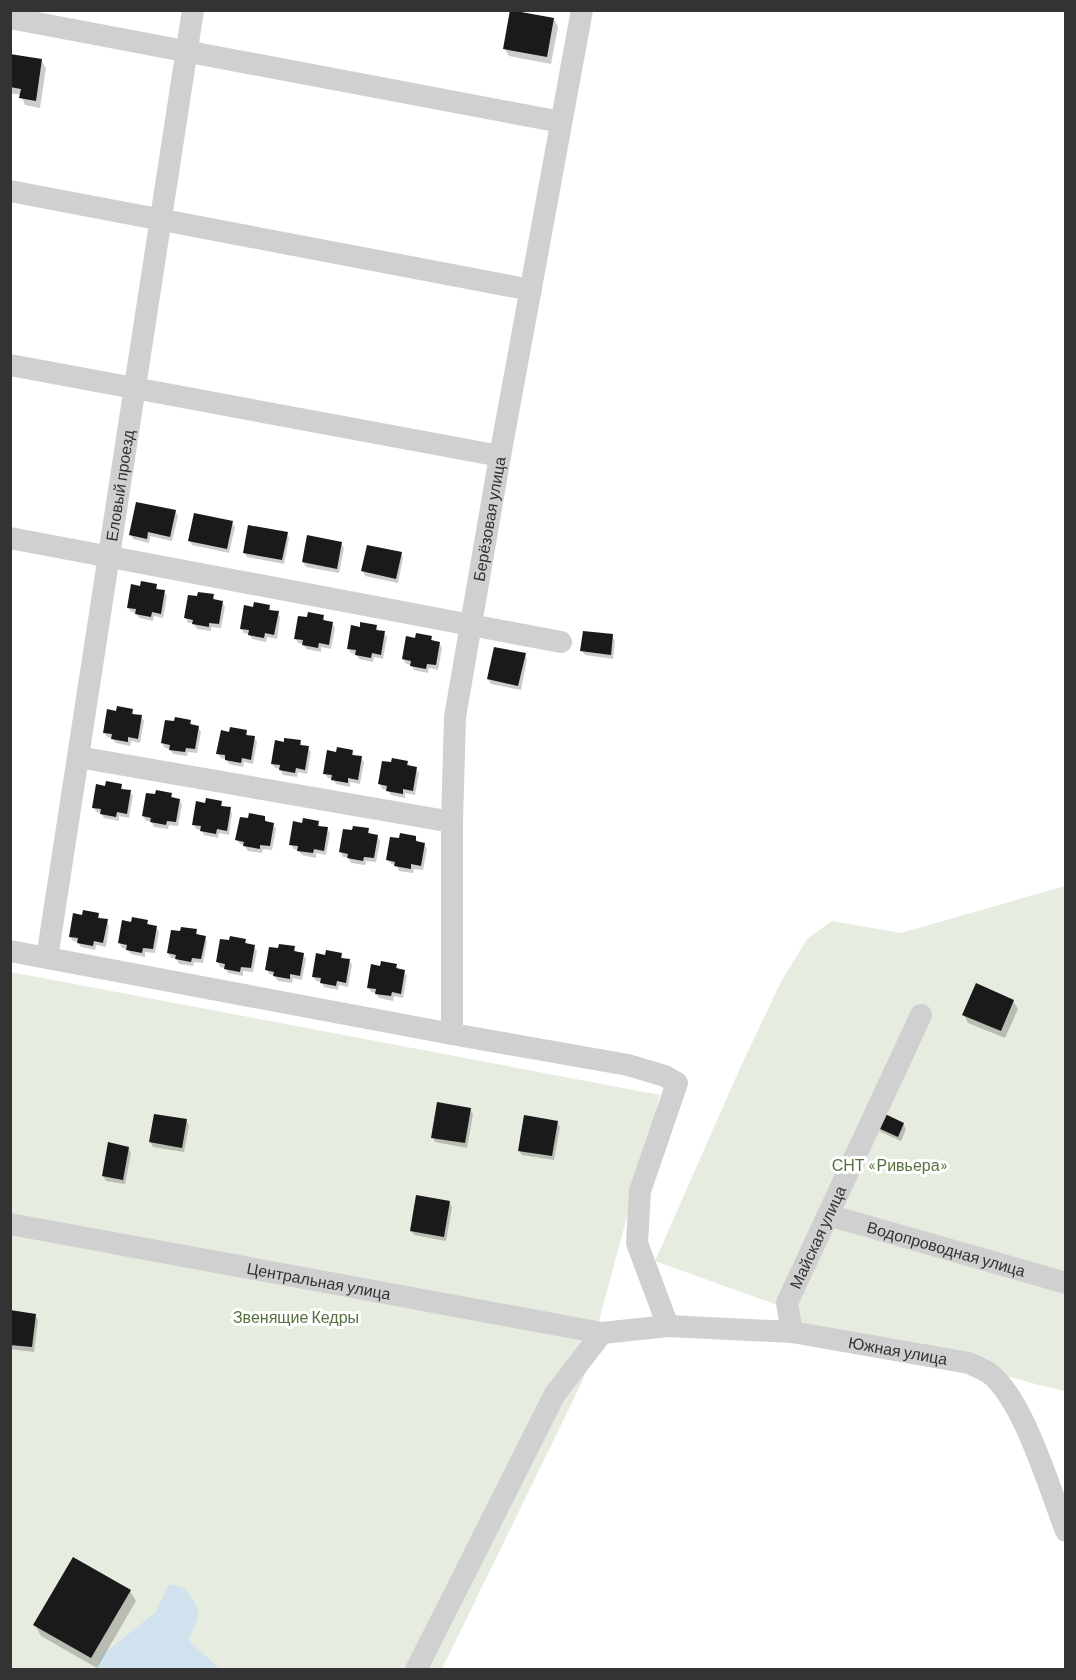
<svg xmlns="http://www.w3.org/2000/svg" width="1076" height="1680" viewBox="0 0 1076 1680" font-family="Barlow,sans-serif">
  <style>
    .green { fill: #e6ecdf }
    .water { fill: #cfe2ee }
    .shadow { fill: #0003 }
    .building { fill: #1a1a1a }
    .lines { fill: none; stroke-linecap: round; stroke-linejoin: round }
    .minor { stroke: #d0d0d0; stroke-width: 22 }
    .labels { text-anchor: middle; stroke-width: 6; stroke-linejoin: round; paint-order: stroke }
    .street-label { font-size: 16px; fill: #333; stroke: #fff }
    .park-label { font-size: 16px; fill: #56703f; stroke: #fff }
  </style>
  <rect width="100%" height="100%" fill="#fff"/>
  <path class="green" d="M1065,886v505l-26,-6 -129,-36 -113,-20 -3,-18 -139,-50 86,-195 40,-84 26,-43 25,-18 69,12z
    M11,972l649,123 -77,285 -141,289h-431z"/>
  <path class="water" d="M169,1584l16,4c18,25 16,26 3,52l32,29h-123l5,-14 54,-43z"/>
  <path class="shadow" d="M554,19l4,8 -7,37 -42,-8 -5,-8z
    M10,56l31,4 5,8 -6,40 -15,-3 -4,-10 -11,-2z
    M175,511l3,5 -6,25 -22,-5 -1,7 -16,-4 -2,-4z
    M232,523l3,4 -6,26 -37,-8 -2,-4z
    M287,534l2,4 -5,26 -37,-7 -3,-5z
    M341,543l3,5 -5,25 -33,-6 -3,-5z
    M401,553l2,5 -5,25 -33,-7 -2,-5z
    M156,585l3,6 5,1 3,4 -4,22 -9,-2 -1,5 -14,-3 -3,-5 -5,-1 -3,-5 13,-19z
    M213,596l3,5 6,1 3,5 -4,21 -10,-1v4l-14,-2 -4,-6h-5l-2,-5z
    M269,606l3,6 6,1 2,4 -3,22 -10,-2 -1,5 -14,-3 -3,-5 -5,-1 -3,-5 13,-19z
    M323,617l3,5 6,1 3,5 -4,21 -10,-2v5l-15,-3 -3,-5 -5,-1 -2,-4z
    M376,626l3,6 5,1 3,4 -4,22 -9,-2 -1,5 -14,-3 -3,-5 -5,-1 -3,-5 13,-19z
    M612,636l3,5 -2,18 -28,-4 -3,-5z
    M431,637l3,5 5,1 3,5 -4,22 -9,-2 -1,5 -14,-3 -3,-5 -5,-1 -3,-5 13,-20z
    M525,655l2,4 -6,31 -30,-6 -3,-5z
    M132,710l3,6 6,1 3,4 -4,22 -9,-2 -1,5 -14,-3 -4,-5 -5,-1 -2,-4 13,-20z
    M190,721l3,5 5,1 3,5 -4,21 -9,-1 -1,4 -14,-2 -3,-5 -5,-1 -3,-5z
    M246,731l3,6 5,1 3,4 -4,22 -9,-2 -1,5 -14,-3 -3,-5 -5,-1 -3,-4 13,-21z
    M300,741l3,6 5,1 3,4 -4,22 -9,-2 -1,5 -14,-2 -3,-6 -5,-1 -3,-4 13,-20z
    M352,751l3,6 6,1 3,4 -4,22 -10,-2v5l-14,-3 -3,-5 -5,-1 -3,-4 12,-21z
    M407,762l3,5 6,2 3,4 -4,22 -10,-2v5l-14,-3 -3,-5 -6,-1 -2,-5z
    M121,785l3,6 6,1 3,4 -4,22 -10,-2v5l-15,-3 -3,-5 -5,-1 -2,-5 12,-19z
    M171,794l3,5 6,1 2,5 -4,21 -9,-1 -1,4 -14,-2 -3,-6h-5l-3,-5z
    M221,802l3,6 6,1 2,4 -3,22 -10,-2 -1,5 -14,-3 -3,-5 -5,-1 -2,-5 12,-20z
    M264,818l4,5 5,1 3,5 -4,21 -9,-1 -1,4 -14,-2 -4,-6 -4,-1 -3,-4z
    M318,822l3,6 6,1 3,4 -4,22 -10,-2v5l-14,-3 -4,-5 -5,-1 -2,-5z
    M368,830l3,5 6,1 3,5 -4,21 -10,-1 -1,4 -14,-2 -3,-6h-5l-2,-5z
    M415,838l4,5 5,1 3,5 -4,21 -9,-1 -1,4 -14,-2 -3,-6 -5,-1 -3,-4 12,-20z
    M98,914l3,6 6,1 2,5 -3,21 -10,-2 -1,5 -14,-3 -3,-5 -5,-1 -3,-5z
    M147,921l3,5 6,1 3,5 -4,21 -10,-1v5l-14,-3 -4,-5 -5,-1 -2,-5 12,-20z
    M196,931l3,5 6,1 2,5 -4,21 -9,-1 -1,4 -14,-2 -3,-6h-5l-3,-5z
    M245,940l3,5 6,2 3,4 -4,21 -10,-1v5l-15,-3 -3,-5 -5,-1 -2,-5z
    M294,948l3,5 6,1 3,5 -4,21 -9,-2 -1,5 -14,-2 -4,-6 -5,-1 -2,-4z
    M341,954l3,6 6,1 2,4 -4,22 -9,-2 -1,5 -14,-3 -3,-5 -5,-1 -3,-5 13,-20z
    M396,965l3,5 5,2 3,4 -4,22 -9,-2 -1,5 -14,-3 -3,-5 -5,-1 -3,-5 13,-20z
    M1013,1001l5,8 -13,29 -37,-15 -4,-8z
    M470,1109l3,5 -6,34 -32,-6 -2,-5z
    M186,1120l3,5 -5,27 -31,-5 -3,-5z
    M557,1122l3,5 -6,33 -32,-5 -3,-5z
    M903,1124l3,5 -5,12 -20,-9 -3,-5z
    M128,1148l3,5 -6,31 -19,-3 -3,-5z
    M449,1202l3,5 -6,34 -32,-6 -3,-5z
    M10,1312l25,3 3,5 -4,32 -24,-3z
    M130,1591l6,10 -39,67 -56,-32 -6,-11z"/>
  <path class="building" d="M510,10l44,8 -7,39 -44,-8z
    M10,54l32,5 -6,42 -17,-3 2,-9 -11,-2z
    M136,502l40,8 -6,27 -22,-5 -1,7 -18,-4z
    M194,513l39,8 -6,28 -39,-8z
    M248,525l40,7 -6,28 -39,-7z
    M307,535l35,7 -5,27 -35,-7z
    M367,545l35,7 -6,27 -35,-8z
    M141,581l16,3 -1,5 9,1 -4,24 -9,-2 -1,5 -16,-3 1,-5 -9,-1 4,-24 9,2z
    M198,592l16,2 -1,5 10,2 -4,23 -10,-1v4l-17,-3 1,-4 -9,-2 4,-23 9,1z
    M254,602l16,3 -1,5 10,1 -5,24 -9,-2 -1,5 -16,-3 1,-5 -9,-1 4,-24 9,2z
    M308,612l16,3 -1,5 10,2 -4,23 -10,-2 -1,5 -16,-3 1,-5 -9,-1 4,-23 9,1z
    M360,622l17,3 -1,5 9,1 -4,24 -9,-2 -1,5 -16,-3 1,-5 -9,-1 4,-24 9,2z
    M583,631l30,3 -2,21 -31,-4z
    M416,633l16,3 -1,4 9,2 -4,23 -9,-1 -1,5 -16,-3 1,-5 -9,-2 4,-23 9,2z
    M494,647l32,6 -8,33 -31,-7z
    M117,706l16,3 -1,5 10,1 -4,24 -10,-2v5l-17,-3 1,-5 -9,-1 4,-24 9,2z
    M175,717l16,3 -1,4 9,2 -4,23 -9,-1 -1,4 -16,-2 1,-5 -9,-2 4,-23 9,1z
    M230,727l17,3 -1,5 9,1 -4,24 -9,-2 -1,5 -16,-3v-5l-9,-1 5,-24 8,2z
    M284,738l17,2 -1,5 9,1 -4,24 -9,-2 -1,5 -16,-3 1,-5 -9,-1 4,-24 9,2z
    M337,747l16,3 -1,5 10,1 -4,24 -10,-2v5l-17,-3 1,-5 -9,-1 4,-24 9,2z
    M392,758l16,3 -1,4 10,2 -4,24 -10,-2v5l-17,-3 1,-5 -9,-2 4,-23 9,1z
    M106,781l16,3 -1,5 10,1 -4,24 -10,-2 -1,5 -16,-3 1,-5 -9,-1 4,-24 9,2z
    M156,790l16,3 -1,4 9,2 -4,23 -9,-1 -1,4 -16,-3 1,-4 -9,-2 4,-23 9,1z
    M206,798l16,3 -1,5 10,1 -4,24 -10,-2 -1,5 -16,-3 1,-5 -9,-1 4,-24 9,2z
    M249,813l16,3v5l9,2 -4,23 -10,-1v4l-17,-3 1,-4 -9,-2 5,-23 8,1z
    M303,818l16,3 -1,5 10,1 -4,24 -10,-2 -1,4 -16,-2 1,-5 -9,-1 4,-24 9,2z
    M353,826l16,2 -1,5 10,2 -4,23 -10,-1 -1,4 -16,-3 1,-4 -9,-2 4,-23 9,1z
    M400,833l16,3v5l9,2 -4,23 -10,-2v5l-17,-3 1,-4 -9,-2 4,-23 9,1z
    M83,910l16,3 -1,5 10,1 -5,24 -9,-2 -1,5 -16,-3 1,-5 -9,-1 4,-24 9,2z
    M132,917l16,3 -1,4 10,2 -4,23 -10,-1 -1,5 -16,-3 1,-5 -9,-2 4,-23 9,2z
    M181,927l16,2 -1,5 10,2 -5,23 -9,-1 -1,4 -16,-3 1,-4 -9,-2 4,-23 9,1z
    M230,936l16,3 -1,4 10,2 -4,23 -10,-1 -1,5 -16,-3 1,-5 -9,-2 4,-23 9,1z
    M279,944l16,2 -1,5 10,2 -4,23 -10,-2v5l-17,-3 1,-4 -9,-2 4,-23 9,1z
    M326,950l16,3 -1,5 9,1 -4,24 -9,-2 -1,5 -16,-3 1,-5 -9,-1 4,-24 9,2z
    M381,961l16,3 -1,4 9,2 -4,24 -9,-2 -1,4 -16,-2 1,-5 -9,-1 4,-24 9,2z
    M976,983l38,17 -13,31 -39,-16z
    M437,1102l34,6 -6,35 -34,-5z
    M883,1113l21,10 -6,14 -22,-10z
    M154,1114l33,5 -5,29 -33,-6z
    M524,1115l34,6 -6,35 -34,-5z
    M108,1142l21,5 -6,33 -21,-4z
    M416,1195l34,6 -6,36 -34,-6z
    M10,1310l26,4 -4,33 -22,-2z
    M73,1557l58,33 -40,68 -58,-33z"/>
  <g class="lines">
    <g class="minor">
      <path d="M10,18l551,104"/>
      <path d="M10,191l521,99"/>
      <path d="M10,365l490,91"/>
      <path d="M10,538l551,104"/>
      <path d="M78,757l374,65"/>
      <path d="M10,951l442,83 176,31 37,11 12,7 -37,108 -3,52 31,83"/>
      <path id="s1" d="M47,958l146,-948"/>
      <path id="s2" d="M452,1034v-212l3,-105 45,-261 82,-446"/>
      <path id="s3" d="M828,1215l238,68"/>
      <path id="s4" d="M10,1224l592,109 66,-7 124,6 177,31c6,3 14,6 20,10 34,25 61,117 77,158"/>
      <path id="s5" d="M792,1332l-5,-29 134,-288"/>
      <path d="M416,1670l139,-276 47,-61"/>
    </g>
  </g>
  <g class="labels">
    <g class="street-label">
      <text dy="6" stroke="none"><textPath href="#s1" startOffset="478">Еловый проезд</textPath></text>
      <text dy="6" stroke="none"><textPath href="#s2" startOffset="518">Берёзовая улица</textPath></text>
      <text dy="6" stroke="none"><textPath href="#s5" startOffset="102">Майская улица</textPath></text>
      <text dy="6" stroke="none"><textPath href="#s3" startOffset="123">Водопроводная улица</textPath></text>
      <text dy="6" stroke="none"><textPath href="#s4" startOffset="314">Центральная улица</textPath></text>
      <text dy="6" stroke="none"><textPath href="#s4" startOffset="900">Южная улица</textPath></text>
    </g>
    <g class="park-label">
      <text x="890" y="1171">СНТ «Ривьера»</text>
      <text x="296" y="1323">Звенящие Кедры</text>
    </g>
  </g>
  <rect width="1076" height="1680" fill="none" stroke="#333333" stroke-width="24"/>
</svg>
